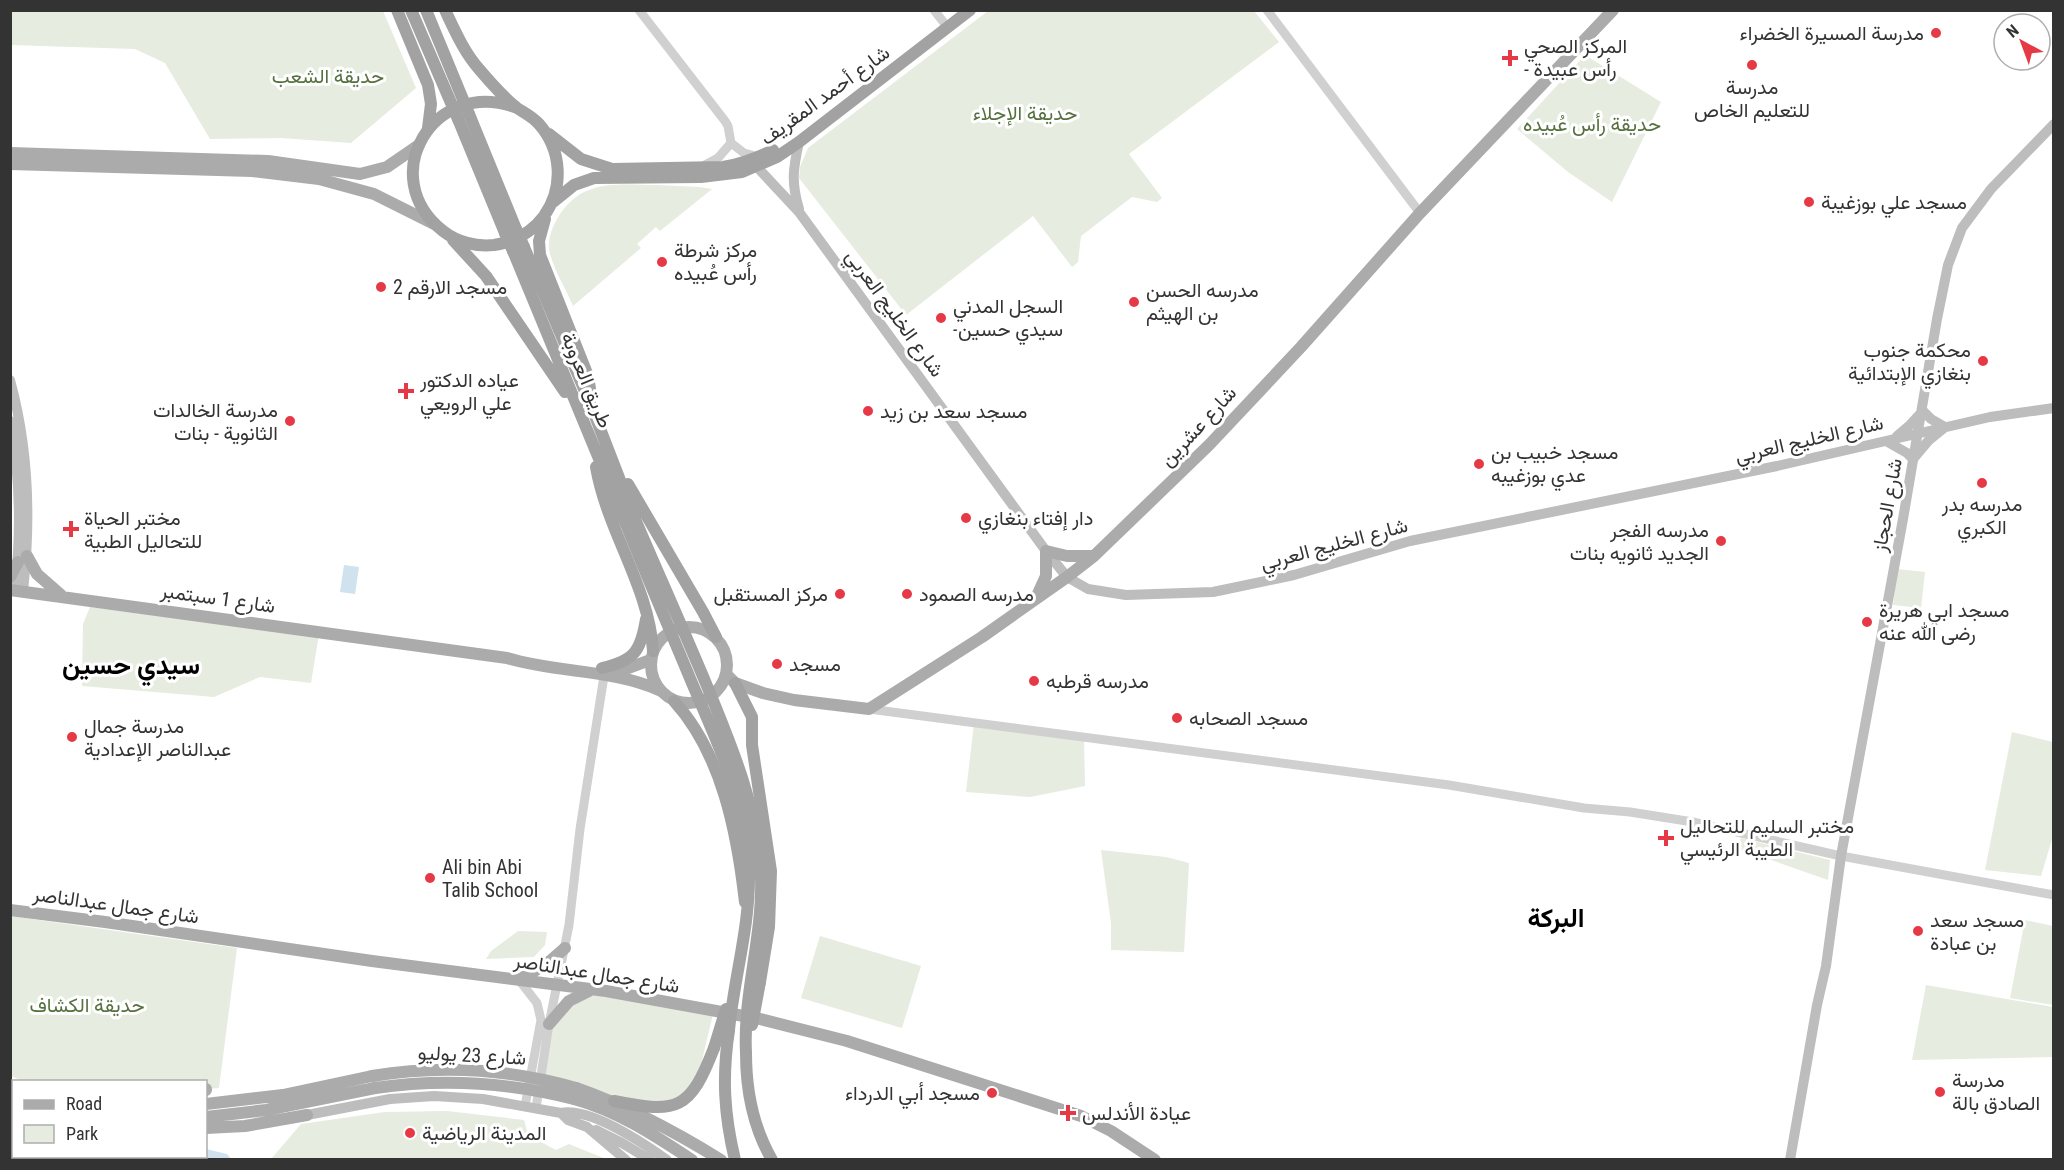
<svg xmlns="http://www.w3.org/2000/svg" width="2064" height="1170" viewBox="0 0 2064 1170" font-family="'Roboto Condensed',Vazirmatn,sans-serif">
  <style>
    .green { fill: #e6ecdf }
    .water { fill: #cfe2ee }
    .lines { fill: none; stroke-linecap: round; stroke-linejoin: round }
    .tertiary { stroke: #d0d0d0; stroke-width: 9 }
    .secondary { stroke: #bdbdbd; stroke-width: 10 }
    .primary { stroke: #ababab; stroke-width: 12 }
    .trunk { stroke: #a2a2a2; stroke-width: 12 }
    .primary-bridge { stroke: #ababab; stroke-width: 12 }
    .trunk-bridge { stroke: #a2a2a2; stroke-width: 12 }
    .poi-dot { fill: #e63946; stroke: #fff; stroke-width: 2 }
    .labels { text-anchor: middle; stroke-width: 6; stroke-linejoin: round; paint-order: stroke }
    .poi-label { font-size: 20px; fill: #333; stroke: #fff; text-anchor: start }
    .park-label { font-size: 20px; fill: #56703f; stroke: #fff }
    .street-label { font-size: 20px; fill: #333; stroke: #fff }
    .district-label { font-size: 26px; font-weight: bold; fill: #000; stroke: #fff }
  </style>
  <rect width="100%" height="100%" fill="#fff"/>
  <path class="green" d="M11,10l372,1 33,77 -65,55 -70,-5 -71,1 -45,-76 -30,-14 -124,-4z
    M988,11h266l25,31 -150,112 33,44 -5,4 -25,-5 -51,39 -3,26 -6,5 -39,-51 -127,99 -107,-137 1,-11 8,-19z
    M1585,55l76,47 -49,100 -44,-30 -51,-43z
    M657,185l42,2 13,2 -52,42 -4,-4 -19,17 4,4 -68,58c-7,-17 -18,-34 -23,-52 -3,-13 1,-24 7,-35 24,-41 59,-34 100,-34z
    M1897,569l28,3 -4,36 -28,-3z
    M90,607l229,27 -8,49 -51,-6 -46,20 -132,-11 1,-62z
    M974,724l110,13 1,49 -55,11 -64,-5z
    M2012,732l41,10 -1,21 2,1 -1,72 -12,40 -56,-6z
    M1741,838l89,22 -2,20 -91,-32z
    M1101,850l65,7 23,6 -5,89 -73,-2v-27z
    M10,916l227,32 -18,140 -13,1v-7h-181l-14,-6z
    M2025,920l28,6v79l-43,-7z
    M518,931l29,1 -2,13 -11,12 -48,2 5,-8z
    M820,936l101,30 -19,62 -101,-30z
    M1926,985l127,22v50l-141,3z
    M594,993l119,21 -14,59 -5,13 -19,17 -58,-3 -73,-26 7,-47 17,-19z
    M447,1111l77,9 4,15 28,15 13,-6 37,15h-335l30,-35 84,-12z"/>
  <path class="water" d="M344,565l15,2 -4,27 -15,-2z
    M206,1149l21,5 4,5h-140l14,-3h101z"/>
  <g class="lines">
    <path class="tertiary" d="M639,10l86,111 3,5 3,17 13,10 15,4
      M934,10l14,18
      M1267,10l153,203
      M703,166l15,-8 13,-15
      M869,709l580,76 135,23 46,4 63,10 148,34 213,39
      M519,980l18,23 4,17 -16,86
      M536,1108l13,-84 20,-99 11,-96 24,-153"/>
    <path class="secondary" d="M757,167l42,45 247,339 21,26 21,12 38,6 87,-3 81,-17 116,-34 367,-75 213,-49 64,-9
      M799,209c-8,-27 -6,-40 0,-67
      M10,380c19,69 21,140 13,211
      M10,421c11,57 11,113 5,169
      M1886,441l21,12 6,6 16,-19 16,-13 -14,-8 -8,-8 -13,14 -13,11
      M561,1113c29,-6 82,30 106,47
      M307,1115l83,-16 44,-3 49,3 78,14 7,7 19,7 39,33
      M596,1130l26,13 28,17
      M1790,1160l27,-155 9,-39 15,-110 62,-337 34,-200 11,-54 14,-37 29,-39 63,-65"/>
    <path class="primary" d="M10,153l258,8 92,13 27,-7 32,-22
      M10,164l242,7 67,8 55,15 60,30
      M27,556l10,18 24,21
      M10,577l8,-15
      M10,590l497,68c49,15 105,11 152,32
      M1036,598l10,-22v-25l21,5h27
      M651 665a38 38 0 1 1 76 0a38 38 0 1 1-76 0Z
      M606,668l20,1 24,-9
      M726,674l9,9 28,10 31,7 75,9 113,-72 85,-60 27,-21 115,-111 92,-98 119,-134 193,-203
      M10,910l95,12 267,39 234,30 154,28 87,22 234,75 30,15 44,29
      M519,980l30,-18 16,-14
      M549,1024l20,-23 20,-10
      M576,1088c52,18 98,43 145,72
      M206,1090v-1
      M10,1098h4
      M574,1099c44,12 80,36 118,61
      M206,1104l77,-9 89,-19
      M10,1111h4
      M206,1117l60,-7 109,-22
      M206,1128l39,-2 62,-11"/>
    <path class="trunk" d="M397,10l31,75 3,19 -3,24
      M445,10c10,21 19,42 34,59 11,13 24,28 38,39 8,5 16,9 22,16 23,26 25,64 5,92 -12,16 -30,26 -50,29 -18,2 -37,-3 -51,-14 -69,-54 -9,-155 74,-123
      M469,114l47,115
      M458,119l47,114
      M549,134l32,25 31,10 111,-2c18,-3 34,-9 50,-17
      M553,202l21,-17 20,-7 107,-1 41,-5 35,-15 22,-15 171,-132
      M545,219l-6,22 1,14 48,121 3,19
      M453,240l33,36 79,116
      M524,247l68,161 43,111
      M513,251l113,273
      M596,467c11,64 53,119 57,184
      M628,484l75,128 13,25
      M602,668c32,-7 39,-17 44,-49
      M735,683l17,34v28l19,126 -2,56 -9,55
      M674,701c48,53 63,131 71,201
      M729,1030c-7,47 -5,84 6,130
      M746,1053c0,37 7,74 26,107
      M614,1101c64,13 76,9 100,-53"/>
    <path class="primary-bridge" d="M372,1076c68,-11 138,-7 204,12
      M375,1088c68,-10 133,-6 199,11"/>
    <path class="trunk-bridge" d="M411,10l47,109
      M426,10l43,104
      M516,229l8,18
      M505,233l8,18
      M635,519c24,56 49,112 72,167 26,63 51,123 54,191 2,60 -18,117 -15,176
      M626,524c21,53 44,106 66,159 26,61 56,122 57,190 1,53 -15,105 -20,157
      M752,1025l8,-43
      M714,1048l12,-39"/>
  </g>
  <g class="poi-dot">
    <circle cx="1936" cy="33" r="6"/>
    <path d="M1507 49h6v6h6v6h-6v6h-6v-6h-6v-6h6z"/>
    <circle cx="1752" cy="65" r="6"/>
    <circle cx="1809" cy="202" r="6"/>
    <circle cx="662" cy="262" r="6"/>
    <circle cx="381" cy="287" r="6"/>
    <circle cx="1134" cy="302" r="6"/>
    <circle cx="941" cy="318" r="6"/>
    <circle cx="1983" cy="361" r="6"/>
    <path d="M403 382h6v6h6v6h-6v6h-6v-6h-6v-6h6z"/>
    <circle cx="868" cy="411" r="6"/>
    <circle cx="290" cy="421" r="6"/>
    <circle cx="1479" cy="464" r="6"/>
    <circle cx="1982" cy="483" r="6"/>
    <circle cx="966" cy="518" r="6"/>
    <path d="M68 520h6v6h6v6h-6v6h-6v-6h-6v-6h6z"/>
    <circle cx="1721" cy="541" r="6"/>
    <circle cx="840" cy="594" r="6"/>
    <circle cx="907" cy="594" r="6"/>
    <circle cx="1867" cy="622" r="6"/>
    <circle cx="777" cy="664" r="6"/>
    <circle cx="1034" cy="681" r="6"/>
    <circle cx="1177" cy="718" r="6"/>
    <circle cx="72" cy="737" r="6"/>
    <path d="M1663 829h6v6h6v6h-6v6h-6v-6h-6v-6h6z"/>
    <circle cx="430" cy="878" r="6"/>
    <circle cx="1918" cy="931" r="6"/>
    <circle cx="1940" cy="1092" r="6"/>
    <circle cx="992" cy="1093" r="6"/>
    <path d="M1065 1104h6v6h6v6h-6v6h-6v-6h-6v-6h6z"/>
    <circle cx="410" cy="1133" r="6"/>
  </g>
  <g class="labels">
    <g class="poi-label">
      <text x="1924" y="40" text-anchor="end">مدرسة المسيرة الخضراء</text>
      <text x="1524" y="53">المركز الصحي<tspan x="1524" dy="23">- رأس عبيدة</tspan></text>
      <text x="1752" y="94" text-anchor="middle">مدرسة<tspan x="1752" dy="23">للتعليم الخاص</tspan></text>
      <text x="1821" y="209">مسجد علي بوزغيبة</text>
      <text x="674" y="257">مركز شرطة<tspan x="674" dy="23">رأس عُبيده</tspan></text>
      <text x="393" y="294">مسجد الارقم 2</text>
      <text x="1146" y="297">مدرسه الحسن<tspan x="1146" dy="23">بن الهيثم</tspan></text>
      <text x="953" y="313">السجل المدني<tspan x="953" dy="23">-سيدي حسين</tspan></text>
      <text x="1971" y="357" text-anchor="end">محكمة جنوب<tspan x="1971" dy="23">بنغازي الإبتدائية</tspan></text>
      <text x="420" y="387">عياده الدكتور<tspan x="420" dy="23">علي الرويعي</tspan></text>
      <text x="278" y="417" text-anchor="end">مدرسة الخالدات<tspan x="278" dy="23">الثانوية - بنات</tspan></text>
      <text x="880" y="418">مسجد سعد بن زيد</text>
      <text x="1491" y="459">مسجد خبيب بن<tspan x="1491" dy="23">عدي بوزغيبه</tspan></text>
      <text x="1982" y="511" text-anchor="middle">مدرسه بدر<tspan x="1982" dy="23">الكبري</tspan></text>
      <text x="84" y="525">مختبر الحياة<tspan x="84" dy="23">للتحاليل الطبية</tspan></text>
      <text x="978" y="525">دار إفتاء بنغازي</text>
      <text x="1709" y="537" text-anchor="end">مدرسه الفجر<tspan x="1709" dy="23">الجديد ثانويه بنات</tspan></text>
      <text x="828" y="601" text-anchor="end">مركز المستقبل</text>
      <text x="919" y="601">مدرسه الصمود</text>
      <text x="1879" y="617">مسجد ابي هريرة<tspan x="1879" dy="23">رضى الله عنه</tspan></text>
      <text x="789" y="671">مسجد</text>
      <text x="1046" y="688">مدرسه قرطبه</text>
      <text x="1189" y="725">مسجد الصحابه</text>
      <text x="84" y="733">مدرسة جمال<tspan x="84" dy="23">عبدالناصر الإعدادية</tspan></text>
      <text x="1680" y="833">مختبر السليم للتحاليل<tspan x="1680" dy="23">الطيبة الرئيسي</tspan></text>
      <text x="442" y="874">Ali bin Abi<tspan x="442" dy="23">Talib School</tspan></text>
      <text x="1930" y="927">مسجد سعد<tspan x="1930" dy="23">بن عبادة</tspan></text>
      <text x="1952" y="1087">مدرسة<tspan x="1952" dy="23">الصادق بالة</tspan></text>
      <text x="980" y="1100" text-anchor="end">مسجد أبي الدرداء</text>
      <text x="1082" y="1120">عيادة الأندلس</text>
      <text x="422" y="1140">المدينة الرياضية</text>
    </g>
    <g class="park-label">
      <text x="328" y="83">حديقة الشعب</text>
      <text x="1025" y="120">حديقة الإجلاء</text>
      <text x="1592" y="131">حديقة رأس عُبيده</text>
      <text x="87" y="1012">حديقة الكشاف</text>
    </g>
    <g class="street-label">
      <text transform="translate(825 95) rotate(-36)" y="7">شارع أحمد المقريف</text>
      <text transform="translate(895 313) rotate(54)" y="7">شارع الخليج العربي</text>
      <text transform="translate(587 380) rotate(67)" y="7">طريق العروبة</text>
      <text transform="translate(1198 426) rotate(-47)" y="7">شارع عشرين</text>
      <text transform="translate(1809 439) rotate(-13)" y="7">شارع الخليج العربي</text>
      <text transform="translate(1887 505) rotate(-80)" y="7">شارع الحجاز</text>
      <text transform="translate(1334 544) rotate(-15)" y="7">شارع الخليج العربي</text>
      <text transform="translate(218 598) rotate(8)" y="7">شارع 1 سبتمبر</text>
      <text transform="translate(116 905) rotate(8)" y="7">شارع جمال عبدالناصر</text>
      <text transform="translate(597 973) rotate(9)" y="7">شارع جمال عبدالناصر</text>
      <text transform="translate(472 1055) rotate(3)" y="7">شارع 23 يوليو</text>
    </g>
    <g class="district-label">
      <text x="131" y="674">سيدي حسين</text>
      <text x="1556" y="927">البركة</text>
    </g>
  </g>
  <rect width="2064" height="1170" fill="none" stroke="#333333" stroke-width="24"/>
  <rect x="12" y="1080" width="195" height="78" fill="#ffffff" stroke="#adadad" stroke-width="1.5"/>
  <rect x="24" y="1100" width="30" height="9" fill="#ababab" stroke="#adadad" stroke-width="1.5"/>
  <text x="66" y="1110" font-size="18" fill="#333333">Road</text>
  <rect x="24" y="1125" width="30" height="18" fill="#e6ecdf" stroke="#adadad" stroke-width="1.5"/>
  <text x="66" y="1140" font-size="18" fill="#333333">Park</text>
  <g transform="translate(2022 42) rotate(319)"><circle r="28" fill="#ffffff" stroke="#adadad" stroke-width="1.5"/>
  <path d="M0-4.5L10 22L0 15L-10 22Z" fill="#e63946"/>
  <text y="-9" font-size="16" font-weight="bold" text-anchor="middle" fill="#333333">N</text>
  </g>
</svg>
